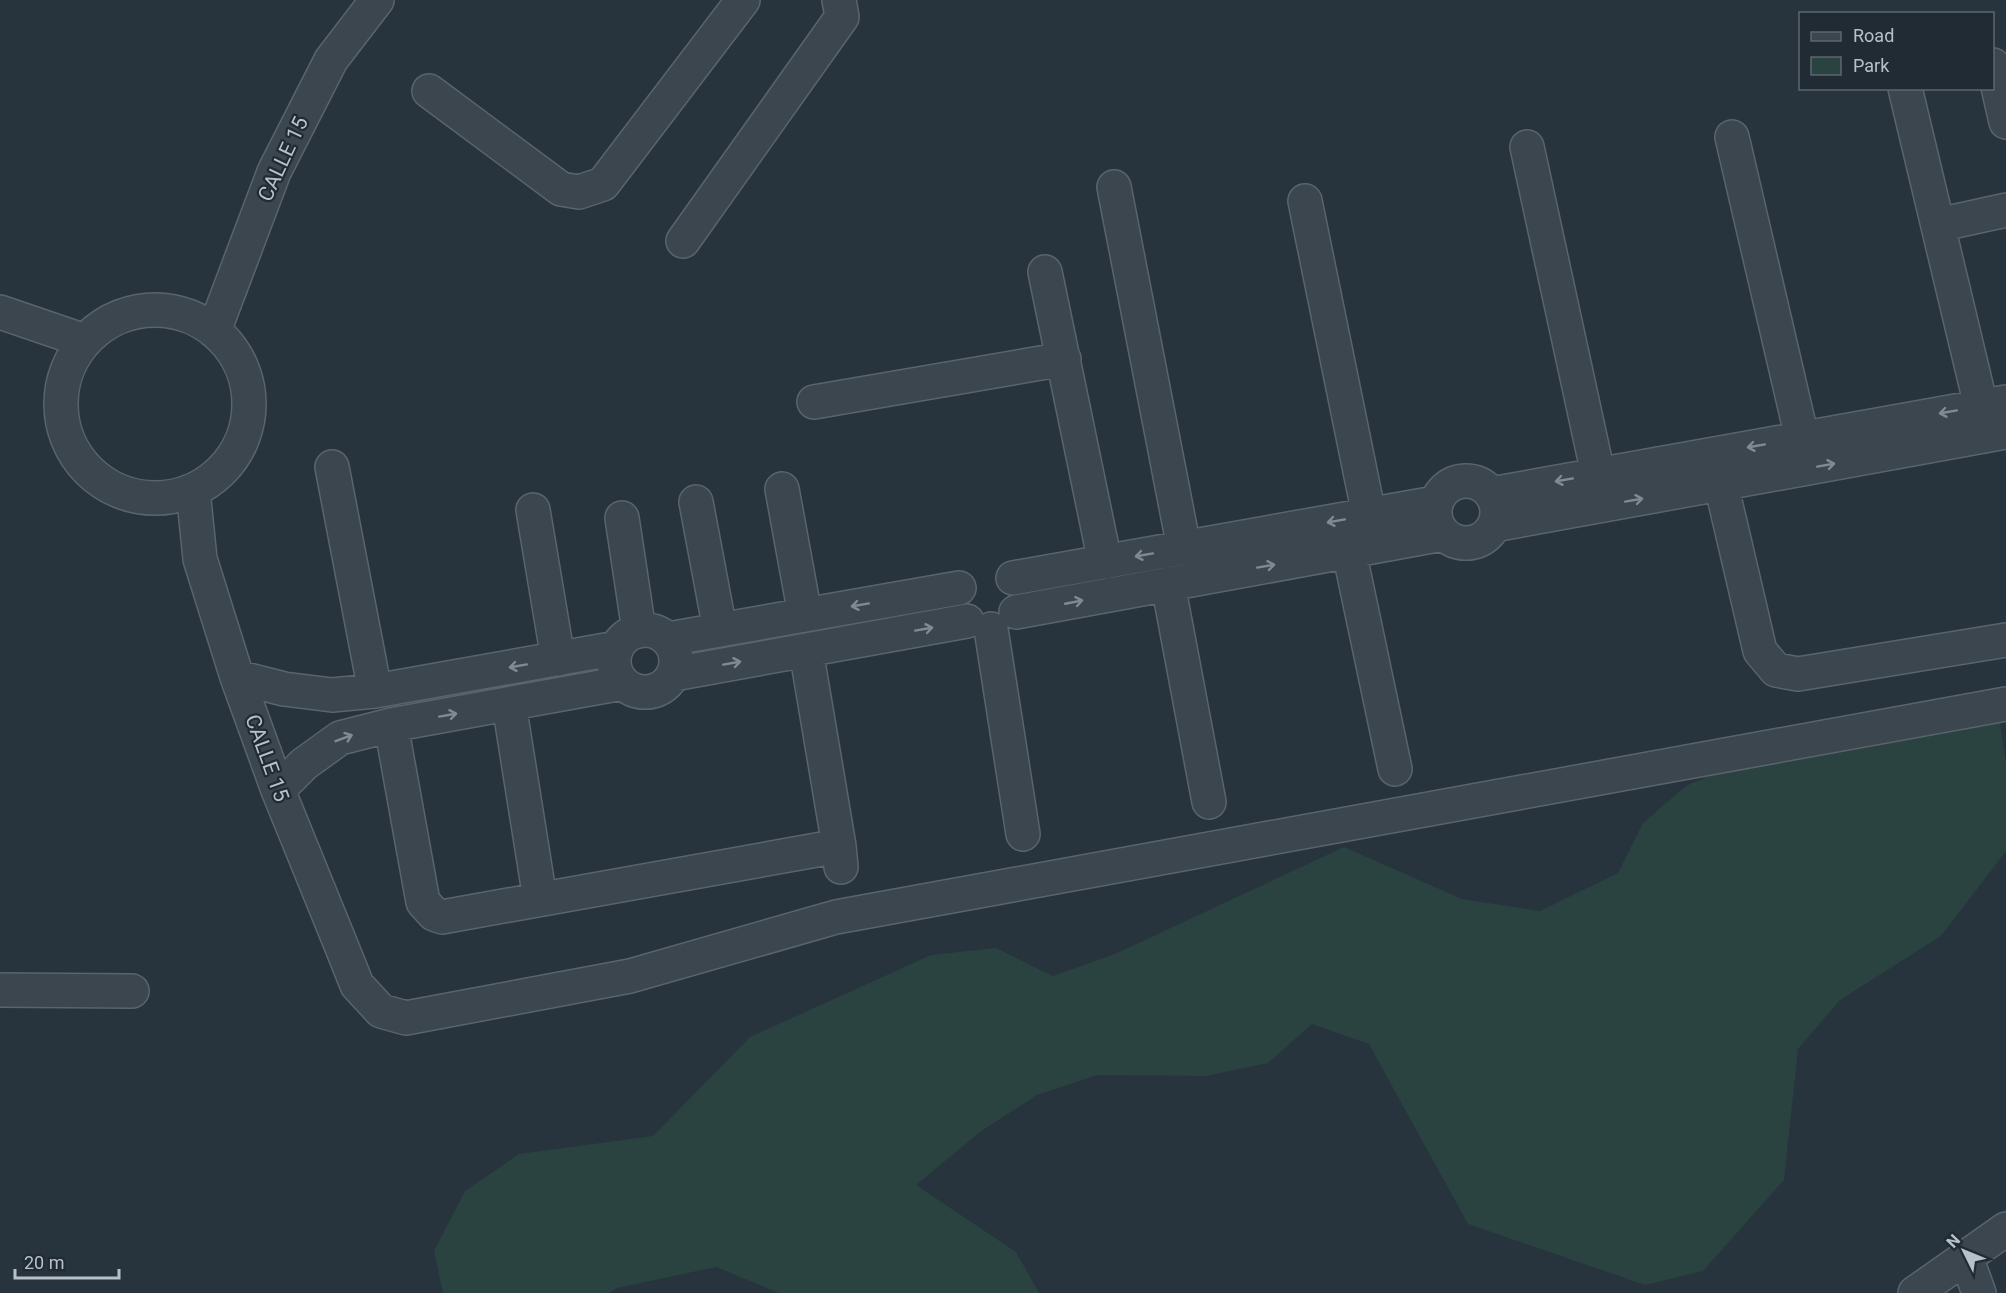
<svg xmlns="http://www.w3.org/2000/svg" width="2006" height="1293" viewBox="0 0 2006 1293" font-family="Roboto,sans-serif">
  <style>
    .green { fill: #2a4240 }
    .lines { fill: none; stroke-linecap: round; stroke-linejoin: round }
    .minor-casing { stroke: #59646c; stroke-width: 36 }
    .minor { stroke: #3b464f; stroke-width: 33 }
    .oneway { stroke: #808a92 }
    .labels { text-anchor: middle; stroke-width: 4.5; stroke-linejoin: round; paint-order: stroke }
    .street-label { font-size: 21px; fill: #b8c1c9; stroke: #202b34 }
  </style>
  <rect width="100%" height="100%" fill="#27343e"/>
  <path class="green" d="M1999,717l7,46v88l-65,85 -101,64 -42,49 -14,131 -81,91 -58,14 -177,-61 -99,-180 -57,-20 -44,39 -62,13 -109,-1 -60,20 -57,37 -64,53 100,67 23,41h-260l-63,-26 -99,21 -8,5h-166l-9,-42 31,-60 54,-37 134,-18 97,-99 181,-82 65,-7 57,28 62,-22 229,-107 118,52 78,12 78,-38 25,-50 43,-37 43,-19z"/>
  <g class="lines">
    <defs>
      <path id="minor" d="M1993,65l13,57
        M1905,88l76,318
        M429,91l132,98 18,3 24,-8 140,-184
        M1732,137l70,301
        M1527,147l71,327
        M1114,187l70,361
        M1305,201l64,314
        M1938,225l68,-15
        M683,241l159,-224 -3,-17
        M1045,272l60,290
        M61 404a94 94 0 1 1 188 0a94 94 0 1 1-188 0Z
        M0,312l85,29
        M214,331l60,-159 57,-112 46,-60
        M814,402l250,-43
        M332,467l43,224
        M1435 512a31 31 0 1 1 62 0a31 31 0 1 1-62 0Z
        M1721,484l39,167 16,19 22,4 208,-34
        M782,489l23,126
        M193,490l7,69 37,118 41,113 63,155 16,40 24,26 25,7 224,-42 206,-59 1170,-213
        M1491,494l515,-92
        M696,502l24,128
        M533,510l25,149
        M622,518l17,113
        M1494,525l512,-93
        M1349,551l46,218
        M1013,578l422,-75
        M1168,584l41,218
        M1016,612l427,-78
        M991,629l32,205
        M614 661a31 31 0 1 1 62 0a31 31 0 1 1-62 0Z
        M668,639l291,-51
        M806,650l33,196 2,21
        M674,674l293,-53
        M237,677l47,12 48,6 43,-4 242,-43
        M509,704l31,195
        M391,725l32,177 11,12 8,3 397,-71
        M278,790l26,-26 36,-26 51,-13 232,-42
        M0,990l132,1
        M1966,1257l13,36
        M1915,1293l91,-64"/>
    </defs>
    <use href="#minor" class="minor-casing"/>
    <use href="#minor" class="minor"/>
  </g>
  <defs><path id="oneway-shaft" d="M-6 0H5M1.5-3L5.5 0L1.5 3" fill="none" stroke-width="1.6" stroke-linecap="round" stroke-linejoin="round" transform="scale(1.5)"/></defs>
  <g class="oneway">
    <use href="#oneway-shaft" transform="translate(1948 412) rotate(170)"/>
    <use href="#oneway-shaft" transform="translate(1756 446) rotate(170)"/>
    <use href="#oneway-shaft" transform="translate(1826 465) rotate(-10)"/>
    <use href="#oneway-shaft" transform="translate(1564 480) rotate(170)"/>
    <use href="#oneway-shaft" transform="translate(1634 500) rotate(-10)"/>
    <use href="#oneway-shaft" transform="translate(1336 521) rotate(170)"/>
    <use href="#oneway-shaft" transform="translate(1144 555) rotate(170)"/>
    <use href="#oneway-shaft" transform="translate(1266 566) rotate(-10)"/>
    <use href="#oneway-shaft" transform="translate(1074 602) rotate(-11)"/>
    <use href="#oneway-shaft" transform="translate(860 605) rotate(170)"/>
    <use href="#oneway-shaft" transform="translate(924 629) rotate(-10)"/>
    <use href="#oneway-shaft" transform="translate(732 663) rotate(-10)"/>
    <use href="#oneway-shaft" transform="translate(518 666) rotate(170)"/>
    <use href="#oneway-shaft" transform="translate(448 715) rotate(-10)"/>
    <use href="#oneway-shaft" transform="translate(344 738) rotate(-21)"/>
  </g>
  <g class="labels">
    <g class="street-label">
      <text transform="translate(283 159) rotate(-65)" y="7">CALLE 15</text>
      <text transform="translate(267 758) rotate(70)" y="7">CALLE 15</text>
    </g>
  </g>
  <rect x="1799" y="12" width="195" height="78" fill="#202b34" stroke="#5d6770" stroke-width="1.5"/>
  <rect x="1811" y="32" width="30" height="9" fill="#3b464f" stroke="#5d6770" stroke-width="1.5"/>
  <text x="1853" y="42" font-size="18" fill="#b8c1c9">Road</text>
  <rect x="1811" y="57" width="30" height="18" fill="#2a4240" stroke="#5d6770" stroke-width="1.5"/>
  <text x="1853" y="72" font-size="18" fill="#b8c1c9">Park</text>
  <g transform="translate(1964 1251) rotate(313)" stroke="#202b34" stroke-width="4.5" paint-order="stroke">
  <path d="M0-4.5L10 22L0 15L-10 22Z" fill="#b8c1c9"/>
  <text y="-9" font-size="16" font-weight="bold" text-anchor="middle" fill="#b8c1c9">N</text>
  </g>
  <path d="M15 1269v9h104v-9" fill="none" stroke="#b8c1c9" stroke-width="3"/>
  <text x="24" y="1269" font-size="18" fill="#b8c1c9" stroke="#202b34" stroke-width="4.5" paint-order="stroke">20 m</text>
</svg>
